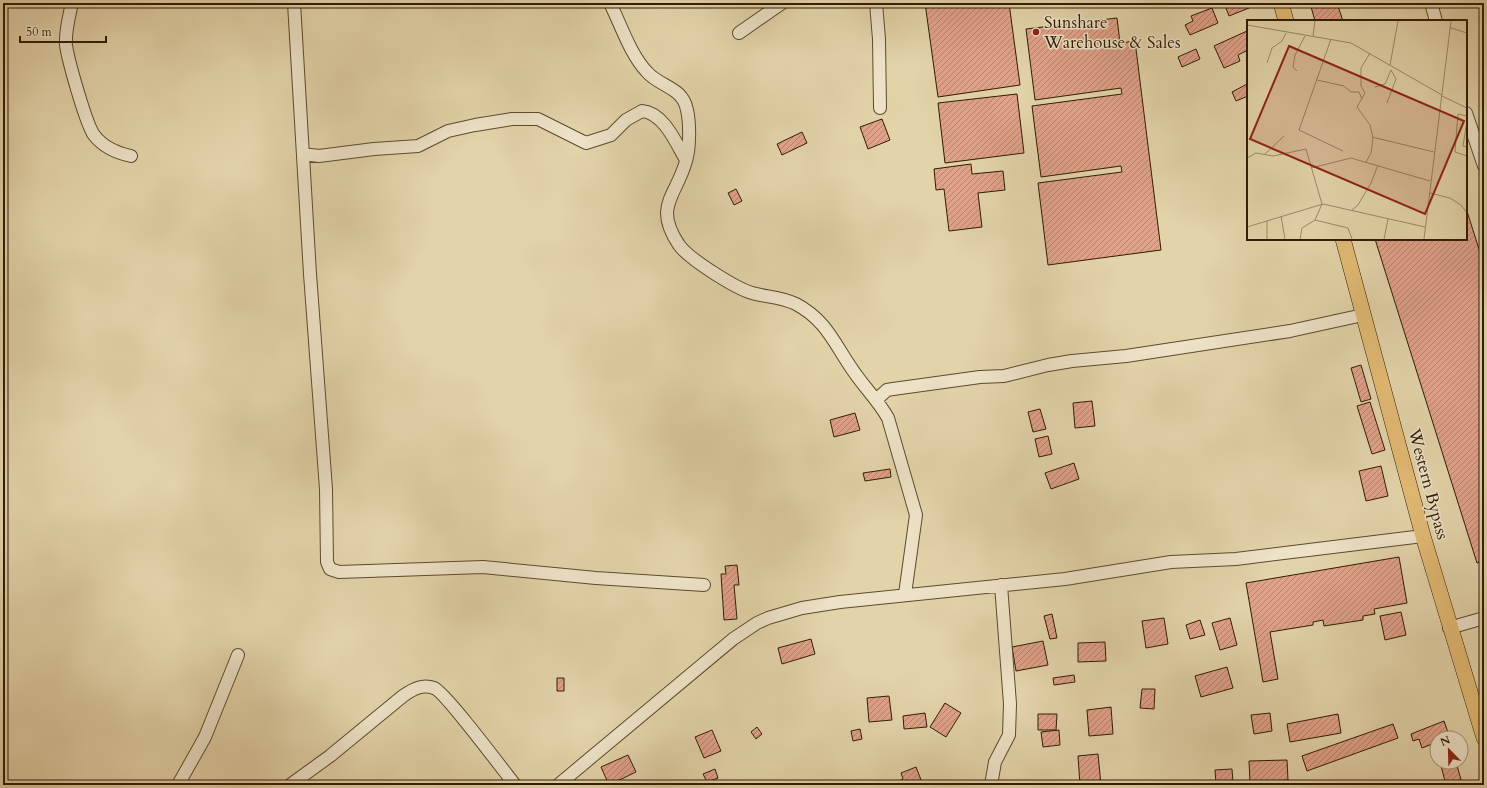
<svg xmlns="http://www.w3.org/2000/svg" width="1487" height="788" viewBox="0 0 1487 788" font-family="Cardo,serif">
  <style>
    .building { fill: url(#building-hatch); stroke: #301c03 }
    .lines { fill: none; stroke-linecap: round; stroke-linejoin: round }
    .minor-casing { stroke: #5d4a2c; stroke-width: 14 }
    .major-casing { stroke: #301c03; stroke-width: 16 }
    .minor { stroke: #ede2c7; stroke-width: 12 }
    .major { stroke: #e2ba74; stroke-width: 15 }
    .poi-dot { fill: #8f2418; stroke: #ede2c7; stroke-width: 1.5 }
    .labels { text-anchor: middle; stroke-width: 3; stroke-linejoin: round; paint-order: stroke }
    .poi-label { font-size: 17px; fill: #301c03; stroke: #ede2c7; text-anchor: start }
    .street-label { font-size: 17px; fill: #301c03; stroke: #ede2c7 }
    .inset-road { fill: none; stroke: #9b8a67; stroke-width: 1 }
    .view { fill: #8f2418; fill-opacity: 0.15; stroke: #8f2418; stroke-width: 2 }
    .inset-edge { fill: none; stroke: #301c03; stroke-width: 2 }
  </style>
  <defs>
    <pattern id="building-hatch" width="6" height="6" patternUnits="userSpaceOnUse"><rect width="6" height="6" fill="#e0a289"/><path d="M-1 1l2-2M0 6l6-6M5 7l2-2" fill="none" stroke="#b6836e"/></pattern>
  </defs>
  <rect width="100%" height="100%" fill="#e3d3a9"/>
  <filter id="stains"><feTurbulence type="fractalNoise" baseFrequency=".005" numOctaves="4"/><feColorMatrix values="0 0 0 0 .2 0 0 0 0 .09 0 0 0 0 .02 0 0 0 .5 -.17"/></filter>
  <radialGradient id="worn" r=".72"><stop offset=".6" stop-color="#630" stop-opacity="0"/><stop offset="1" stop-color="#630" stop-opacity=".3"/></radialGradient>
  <path class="building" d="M925,3h84l11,82 -82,12z
    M1224,3h29l1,3 -25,10z
    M1310,3h27l6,18h-28z
    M1212,8l6,15 -28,12 -5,-10 8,-4 -2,-5z
    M1117,18l3,25 15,-2 26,209 -113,15 -10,-82 84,-11 -1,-6 -80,11 -9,-71 90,-12 -1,-6 -86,12 -9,-71z
    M1247,31l1,19 -10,5 2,6 -16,7 -10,-22z
    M1196,49l4,10 -18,8 -4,-10z
    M1247,84l1,12 -12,5 -4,-9z
    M1017,94l7,59 -79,10 -7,-60z
    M882,119l8,21 -22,9 -8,-22z
    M802,132l5,11 -25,12 -5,-11z
    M971,164l1,10 31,-3 2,19 -27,3 4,34 -33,4 -5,-42 -8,1 -2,-21z
    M736,189l6,12 -8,4 -6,-12z
    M1466,208l18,57v296l-7,2 -102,-324h91z
    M1361,365l10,34 -10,3 -10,-34z
    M1092,401l3,25 -20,2 -2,-25z
    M1370,402l15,48 -13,4 -15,-48z
    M1040,409l6,20 -13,3 -5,-20z
    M855,413l5,17 -26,7 -4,-17z
    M1048,436l4,18 -13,3 -4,-18z
    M1074,463l5,16 -28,10 -6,-16z
    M1381,466l7,30 -22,5 -7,-30z
    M890,469l1,8 -26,4 -2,-8z
    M1399,557l8,46 -33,6 1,5 -12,2v4l-39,6 -1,-6 -10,2v3l-43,7 8,47 -15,3 -17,-99z
    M737,565l2,20h-5l3,34 -13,1 -3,-46h5l-1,-8z
    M1401,612l5,23 -21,5 -5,-24z
    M1052,614l5,24 -7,1 -6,-23z
    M1164,618l4,26 -22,4 -4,-27z
    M1230,618l7,27 -17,5 -8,-27z
    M1200,620l5,15 -15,4 -4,-14z
    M811,639l4,15 -33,10 -4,-16z
    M1043,641l5,24 -32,6 -4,-24z
    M1105,642l1,19 -28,1v-19z
    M1227,667l6,21 -32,9 -6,-21z
    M1074,675l1,7 -21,3 -1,-7z
    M557,678h7v13h-7z
    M1142,689h13l-1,20 -14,-1z
    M889,696l3,24 -23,2 -2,-24z
    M945,703l16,10 -15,24 -16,-10z
    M1111,707l2,27 -24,2 -2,-26z
    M925,713l2,14 -23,2 -1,-13z
    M1270,713l2,18 -18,3 -3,-19z
    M1038,714h19l-1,16h-18z
    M1338,714l3,19 -51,9 -3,-18z
    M1444,721l6,17h-13v4l-15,6 -3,-9 -6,2 -2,-7z
    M1393,724l5,14 -91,33 -5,-15z
    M757,727l5,7 -6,5 -5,-7z
    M860,729l2,10 -9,2 -2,-10z
    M712,730l9,21 -17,7 -9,-21z
    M1059,730l1,15 -17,2 -2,-15z
    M1098,754l3,31h-21l-2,-29z
    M628,755l8,17 -27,13 -8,-18z
    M1287,760l1,20 -38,2 -1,-21z
    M1440,762h16l6,21 -16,2z
    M916,767l7,18h-28l-1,-2 9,-4 -2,-6z
    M715,769l3,9 -11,4 -4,-8z
    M1232,769l1,13 -17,1 -1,-13z"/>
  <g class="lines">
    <defs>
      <path id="minor" d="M72,3c-3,14 -7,28 -6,42 2,15 20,79 28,90 9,12 23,18 37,21
        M294,3l16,271 16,215 1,73 3,7 9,3 144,-5 113,11 108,7
        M610,3c11,22 20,51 37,69 13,15 36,15 40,38 3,13 3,38 -1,51 -10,36 -33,45 -7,84 10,14 56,43 73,48 14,4 30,4 44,11 30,16 38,39 56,65 11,17 26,31 36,49l28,97 -11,79
        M876,3l3,36 1,69
        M1431,3l5,18
        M739,33l43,-30
        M1466,113l18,53
        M303,154l16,2 55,-7 44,-3 30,-15 27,-6 37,-6h26l48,24 25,-8 15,-15 16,-9c22,2 34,32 44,49
        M876,400l11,-10 6,-1 87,-12 24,-1 44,-11 24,-4 54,-5 164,-25 73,-16
        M1449,628l35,-10
        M178,785l27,-48 33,-82
        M290,785l40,-29 73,-60c10,-7 19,-12 31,-8 10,3 70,83 81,97
        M558,785l175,-146 24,-16 11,-5 34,-10 38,-6 225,-23 106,-17 65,-3 187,-23
        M991,785l4,-23 14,-27 1,-31 -9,-119"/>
      <path id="major" d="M1281,3l5,18
        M1343,239l80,297 61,202"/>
    </defs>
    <use href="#minor" class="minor-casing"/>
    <use href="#major" class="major-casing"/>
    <use href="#minor" class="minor"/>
    <use href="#major" class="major"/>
  </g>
  <circle class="poi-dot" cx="1036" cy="32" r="4"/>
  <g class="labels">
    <g class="poi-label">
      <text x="1044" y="28">Sunshare<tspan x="1044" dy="20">Warehouse &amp; Sales</tspan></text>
    </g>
    <g class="street-label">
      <text transform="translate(1429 484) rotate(75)" y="6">Western Bypass</text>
    </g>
  </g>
  <g transform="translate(1247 20)">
    <rect width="220" height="220" fill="#e3d3a9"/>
    <path class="inset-road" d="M0,5l104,18 91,52M204,8l16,5M66,16l2,-15M84,19l-32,91 44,21M20,43l5,-15 10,-7 4,-8M143,45l8,-44M50,51l-4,-4 2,-12 10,-19M70,60l27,6 7,6h8l3,7M128,67l10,-3 6,-14M195,76l25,12M140,83l9,-24 -5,-9M220,96l-9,-2 -3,38 12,4M220,101l-4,25 4,1M125,117l62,15M18,134l19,-18M0,138l9,-5 17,3 33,-7 16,55 -7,16 -13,8 -2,11M119,142l5,-9 2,-15 -3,-13 -13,-18 8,-14 -4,-7v-18l9,-15M64,148l40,-10 79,23M183,173l20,5 11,7 6,8M105,190l6,-5 13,-22 7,-18M34,196l4,23M68,200l33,8 4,11M20,201v18M0,207l76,-23 102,23M137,219l4,-20M177,219l27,-218"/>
    <path class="view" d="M42,26l175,75 -39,93 -175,-75z"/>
    <rect width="220" height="220" class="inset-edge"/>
  </g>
  <rect width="1487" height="788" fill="none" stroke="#e3d3a9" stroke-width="16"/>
  <rect x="4" y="4" width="1479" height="780" fill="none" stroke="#301c03" stroke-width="2"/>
  <rect x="8" y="8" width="1471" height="772" fill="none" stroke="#301c03"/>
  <g transform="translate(1449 750) rotate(337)"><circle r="19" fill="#ede2c7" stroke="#a19379"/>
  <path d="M0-3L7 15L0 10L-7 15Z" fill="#8f2418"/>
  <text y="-6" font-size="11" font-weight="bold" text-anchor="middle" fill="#301c03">N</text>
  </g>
  <path d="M20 36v6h86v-6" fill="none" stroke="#301c03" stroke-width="2"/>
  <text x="26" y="36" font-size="12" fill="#301c03" stroke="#ede2c7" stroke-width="3" paint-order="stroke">50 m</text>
  <rect width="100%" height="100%" filter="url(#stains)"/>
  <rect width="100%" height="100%" fill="url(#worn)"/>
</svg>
